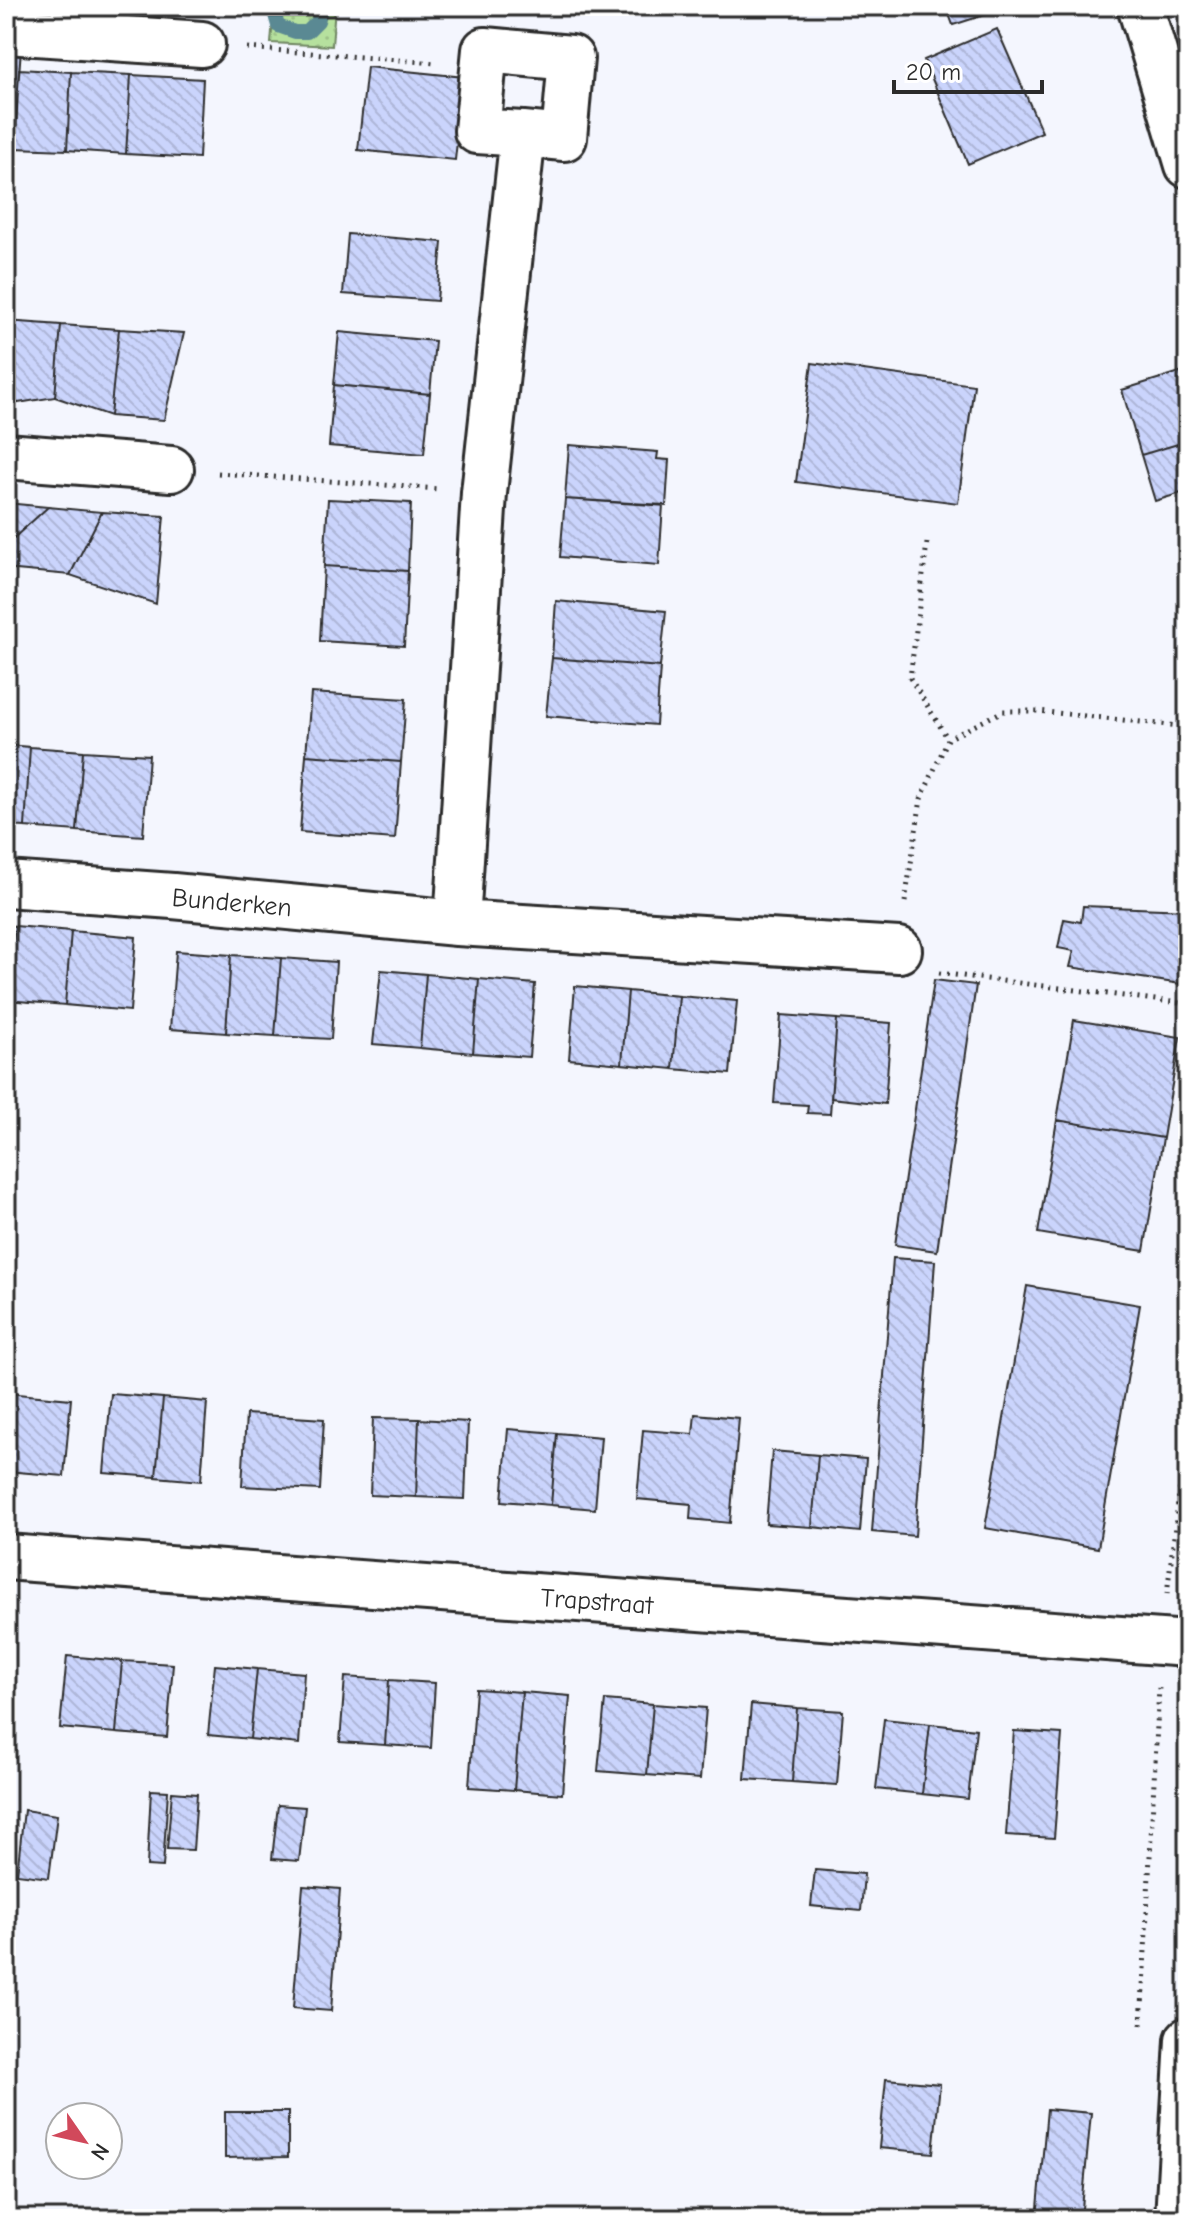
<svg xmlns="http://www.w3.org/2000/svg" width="1194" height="2225" viewBox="0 0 1194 2225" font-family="'Comic Neue',sans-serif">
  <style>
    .grass { fill: url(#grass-dots); stroke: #708664; stroke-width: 2 }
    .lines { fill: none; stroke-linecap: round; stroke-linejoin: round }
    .stream { stroke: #5a8993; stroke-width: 14 }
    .building { fill: url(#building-back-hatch); stroke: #2b2b2b; stroke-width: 2 }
    .street-casing { stroke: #2b2b2b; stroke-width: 50 }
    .secondary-casing { stroke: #2b2b2b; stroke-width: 50 }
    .primary-casing { stroke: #2b2b2b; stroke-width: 50 }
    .path { stroke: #2b2b2b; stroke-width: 5; stroke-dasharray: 2 6; stroke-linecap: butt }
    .street { stroke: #fff; stroke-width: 44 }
    .secondary { stroke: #fff; stroke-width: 44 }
    .primary { stroke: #fff; stroke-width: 44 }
    .labels { text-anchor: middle; stroke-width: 7; stroke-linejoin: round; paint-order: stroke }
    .street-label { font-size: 26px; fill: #2b2b2b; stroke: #fff }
  </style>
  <defs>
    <pattern id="grass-dots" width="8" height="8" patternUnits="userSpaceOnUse" patternTransform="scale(2)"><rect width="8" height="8" fill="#b6e19e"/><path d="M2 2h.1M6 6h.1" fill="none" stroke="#9dc188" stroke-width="1.8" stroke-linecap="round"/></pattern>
    <pattern id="building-back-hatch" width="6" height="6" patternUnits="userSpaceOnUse" patternTransform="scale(2)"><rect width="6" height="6" fill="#cad4fc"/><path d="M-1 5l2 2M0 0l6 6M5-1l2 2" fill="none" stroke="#aeb6d8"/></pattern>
  </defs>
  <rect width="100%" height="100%" fill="#f4f6fe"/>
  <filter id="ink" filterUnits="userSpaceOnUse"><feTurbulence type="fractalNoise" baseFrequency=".0125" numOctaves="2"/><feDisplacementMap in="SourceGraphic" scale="16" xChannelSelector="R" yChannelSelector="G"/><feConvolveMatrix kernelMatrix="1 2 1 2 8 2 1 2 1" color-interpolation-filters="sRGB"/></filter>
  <g filter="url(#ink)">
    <path class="grass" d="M274,6h61l-3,40 -61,-3z"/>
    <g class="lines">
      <path class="stream" d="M277,6l-2,9 3,11 17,6h12l11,-11 4,-15"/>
    </g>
    <path class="building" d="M946,6h67l-60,19z
      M997,29l45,103 -74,32 -44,-104z
      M6,47l15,1 -10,136h-5z
      M367,67l97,10 -9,83 -97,-10z
      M19,69l52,3 -4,78 -52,-2z
      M71,72l60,3 -5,79 -59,-4z
      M131,75l72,4 -4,79 -73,-4z
      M348,234l94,8 -5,59 -94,-7z
      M6,321l55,4 -6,72 -49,8z
      M61,325l58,4 -9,87 -55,-19z
      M119,329l65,4 -20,87 -54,-4z
      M339,332l96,9 -5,53 -96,-9z
      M812,363l162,22 -16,118 -162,-21z
      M1180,372l8,27v42l-47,14 -19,-65z
      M334,385l96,9 -6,60 -95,-8z
      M1188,441v50l-33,10 -14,-46z
      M569,445l89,7 -1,7 12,1 -3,46 -101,-7z
      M328,499l83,4 -3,68 -84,-5z
      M565,499l98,6 -4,60 -99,-8z
      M6,503l42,4 -42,38z
      M48,507l54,5 -32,63 -64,-6v-24z
      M102,512l62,4 -8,88 -86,-29z
      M324,566l84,5 -4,75 -84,-5z
      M556,601l110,10 -6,56 -108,-9z
      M552,658l108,9 -4,58 -110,-9z
      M311,693l95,6 -5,63 -95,-7z
      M6,745l24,2 -5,80 -19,-1z
      M30,747l53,4 -6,80 -52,-4z
      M83,751l66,4 -6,81 -66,-5z
      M306,755l95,7 -6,77 -95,-7z
      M1083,906l105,4v20l-7,54 -111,-17 4,-16 -16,-3 6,-29 17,3z
      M6,925l9,1 -8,74 -1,-1z
      M15,926l56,5 -6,74 -58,-5z
      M71,931l65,6 -6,74 -65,-6z
      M176,951l55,4 -5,78 -56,-4z
      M231,955l50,3 -6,78 -49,-3z
      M281,958l55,4 -5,77 -56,-3z
      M381,970l45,4 -6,74 -47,-4z
      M426,974l53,5 -6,74 -53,-5z
      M479,979l56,5 -6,73 -56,-4z
      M934,980l42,5 -39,266 -42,-6z
      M575,986l53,5 -6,73 -53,-5z
      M628,991l51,5 -6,73 -51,-5z
      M679,996l58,5 -7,73 -57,-5z
      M781,1015l56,4 -7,95 -23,-1 1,-8 -34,-2z
      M837,1019l54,4 -6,81 -54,-6z
      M1074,1020l106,17 -17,101 -106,-18z
      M1057,1120l106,18 -19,113 -106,-18z
      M893,1258l42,3 -20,275 -43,-4z
      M1027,1286l113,19 -42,243 -113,-20z
      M6,1393l65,6 -7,77 -58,-5z
      M111,1394l52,4 -7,79 -52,-4z
      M163,1398l44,4 -6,79 -45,-4z
      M246,1414l78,5 -4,71 -78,-4z
      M695,1414l44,4 -9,105 -40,-4 1,-15 -54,-5 6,-69 50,4z
      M373,1418l46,1 -3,78 -46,-2z
      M419,1419l49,3 -3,77 -49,-2z
      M508,1429l49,4 -6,72 -49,-4z
      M557,1433l44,4 -6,72 -44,-4z
      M772,1451l46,4 -6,72 -46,-3z
      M818,1455l48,4 -6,73 -48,-5z
      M67,1656l55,5 -6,72 -56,-5z
      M122,1661l51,3 -6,73 -51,-4z
      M215,1665l42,4 -7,70 -42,-4z
      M257,1669l47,4 -5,71 -49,-5z
      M345,1677l44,3 -4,65 -45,-3z
      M389,1680l46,3 -4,65 -46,-3z
      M476,1689l46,3 -8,98 -45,-3z
      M522,1692l48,4 -8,98 -48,-4z
      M605,1700l48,4 -6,71 -49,-4z
      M653,1704l53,4 -6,71 -53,-4z
      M751,1704l46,4 -5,74 -47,-3z
      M797,1708l46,3 -6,74 -45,-3z
      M884,1719l46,5 -8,70 -46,-5z
      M930,1724l46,5 -8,70 -46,-5z
      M1014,1731l48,3 -8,104 -48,-3z
      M151,1790l17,1 -5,76 -16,-1z
      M172,1792l25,2 -4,56 -26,-1z
      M278,1805l27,2 -6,54 -27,-2z
      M24,1810l33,5 -8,63 -32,-4z
      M815,1870l49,4 -3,37 -50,-5z
      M303,1886l37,3 -9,122 -38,-3z
      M886,2079l54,5 -7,69 -54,-5z
      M1047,2109l44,4 -10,106h-44z
      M225,2112h63v45l-63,1z"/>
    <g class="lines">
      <defs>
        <path id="street" d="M6,31l196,13
          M6,456l165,13
          M6,884l167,12 284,27 442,27
          M457,923l27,-430 39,-359 41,4 7,-80 -86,-8 -8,81 46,3
          M6,1557l1182,87"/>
        <path id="secondary" d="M1178,2219l10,-179"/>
        <path id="primary" d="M1140,6l48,159"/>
      </defs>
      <use href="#street" class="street-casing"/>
      <use href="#secondary" class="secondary-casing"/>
      <use href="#primary" class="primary-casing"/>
      <path class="path" d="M247,48l189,15
        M218,473l221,16
        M927,543l-17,135 38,61
        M905,902l16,-103 27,-60 55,-28h35l150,16
        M939,973l249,31
        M1167,1594l21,-174
        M1141,2025l18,-337"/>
      <use href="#street" class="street"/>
      <use href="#secondary" class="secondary"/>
      <use href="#primary" class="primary"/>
    </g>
  </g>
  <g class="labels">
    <g class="street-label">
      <text transform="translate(232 902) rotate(5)" y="9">Bunderken</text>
      <text transform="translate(597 1601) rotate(4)" y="9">Trapstraat</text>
    </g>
  </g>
  <rect width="1194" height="2225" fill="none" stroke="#fff" stroke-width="32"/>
  <rect x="16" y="16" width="1162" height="2193" fill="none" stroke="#2b2b2b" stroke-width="3" filter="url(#ink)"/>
  <g transform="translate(84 2141) rotate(124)"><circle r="38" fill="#ffffff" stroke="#aaaaaa" stroke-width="2"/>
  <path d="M0-6L14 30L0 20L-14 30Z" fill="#d1495b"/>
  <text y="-12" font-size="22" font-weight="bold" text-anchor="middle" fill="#2b2b2b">N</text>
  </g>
  <path d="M894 80v12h148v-12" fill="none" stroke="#2b2b2b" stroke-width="4"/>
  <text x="906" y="80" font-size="24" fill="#2b2b2b" stroke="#ffffff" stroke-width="6" paint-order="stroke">20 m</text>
</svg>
